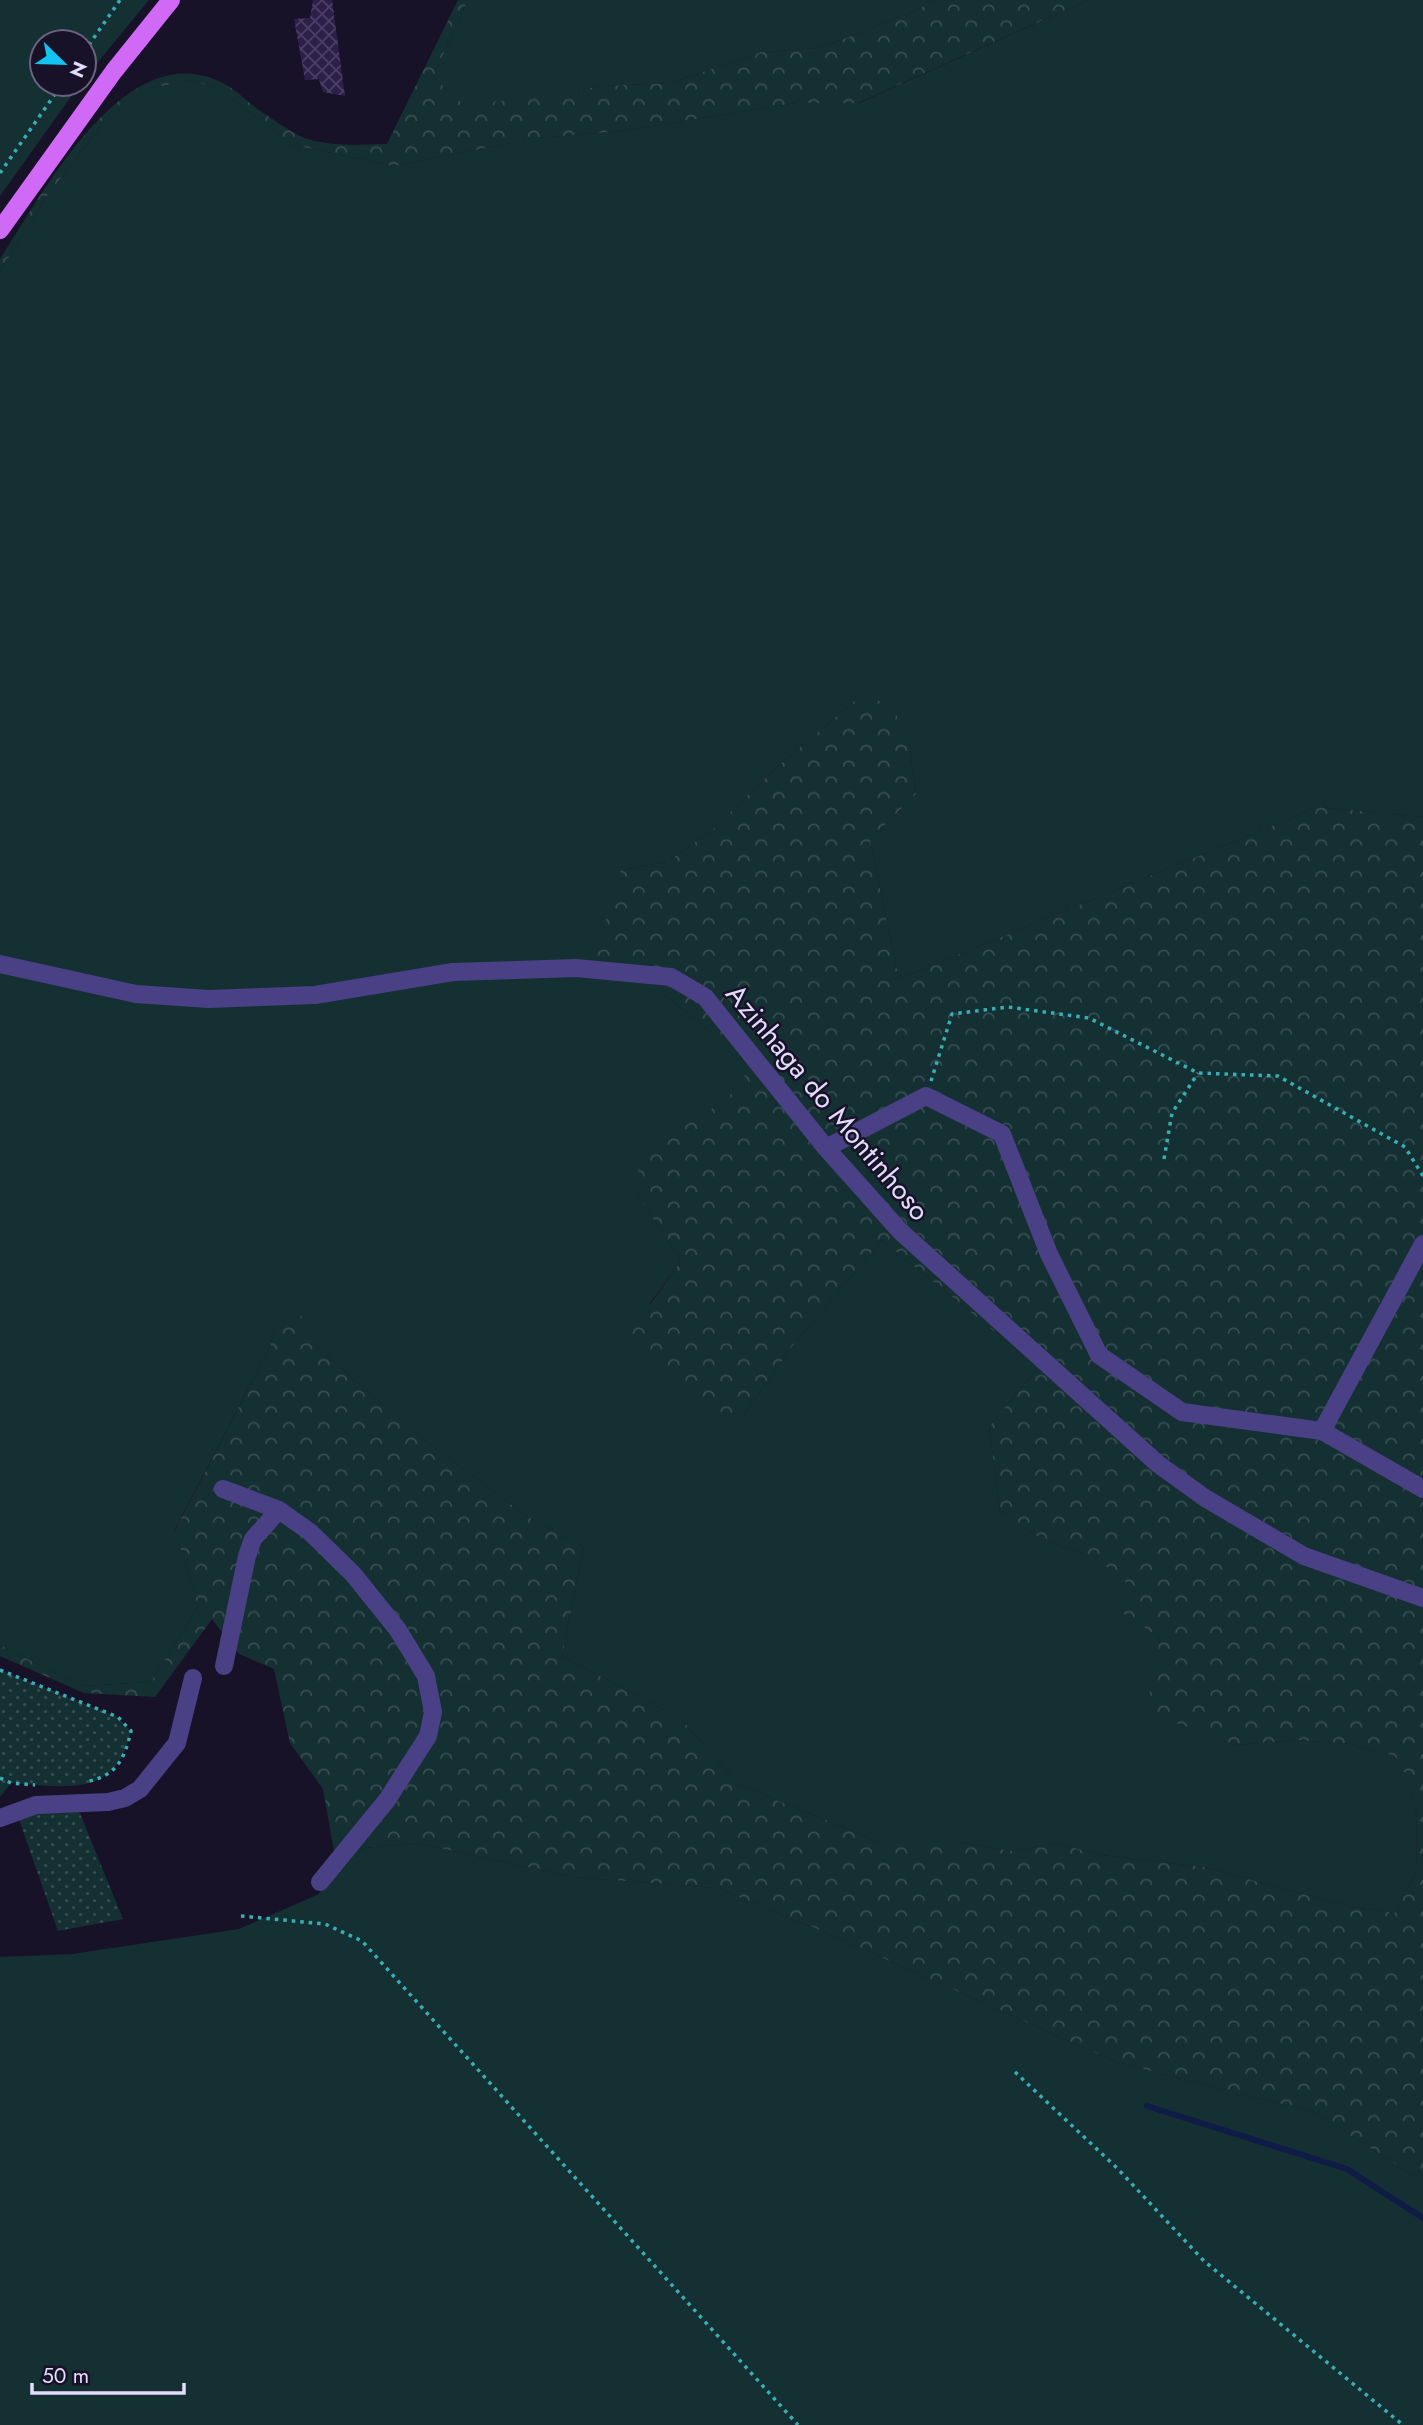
<svg xmlns="http://www.w3.org/2000/svg" width="1423" height="2425" viewBox="0 0 1423 2425" font-family="Jost,sans-serif">
  <style>
    .grass { fill: #153033 }
    .forest { fill: url(#forest-crowns) }
    .garden { fill: url(#garden-dots) }
    .lines { fill: none; stroke-linecap: round; stroke-linejoin: round }
    .stream { stroke: #0e1c46; stroke-width: 6 }
    .building { fill: url(#building-cross-hatch) }
    .path { stroke: #38afb5; stroke-width: 3.5; stroke-dasharray: 3.5 5; stroke-linecap: butt }
    .minor { stroke: #4a4085; stroke-width: 18 }
    .major { stroke: #d169f7; stroke-width: 18 }
    .labels { text-anchor: middle; stroke-width: 5; stroke-linejoin: round; paint-order: stroke }
    .street-label { font-size: 28px; fill: #e3dcfd; stroke: #181229 }
  </style>
  <defs>
    <pattern id="forest-crowns" width="20" height="18" patternUnits="userSpaceOnUse" patternTransform="scale(1.75)"><rect width="20" height="18" fill="#153033"/><path d="M2 6a3 3 0 1 1 6 0M12 15a3 3 0 1 1 6 0" fill="none" stroke="#374d51"/></pattern>
    <pattern id="garden-dots" width="8" height="8" patternUnits="userSpaceOnUse" patternTransform="scale(1.75)"><rect width="8" height="8" fill="#153033"/><path d="M2 2h.1M6 6h.1" fill="none" stroke="#374d51" stroke-width="1.8" stroke-linecap="round"/></pattern>
    <pattern id="building-cross-hatch" width="8" height="8" patternUnits="userSpaceOnUse" patternTransform="scale(1.75)"><rect width="8" height="8" fill="#2c1f49"/><path d="M0 0l8 8M0 8l8-8" fill="none" stroke="#4a3f64"/></pattern>
  </defs>
  <rect width="100%" height="100%" fill="#181229"/>
  <path class="grass" d="M0,0h149l-65,79v-37h-42v42h38l-80,112z
    M468,0h466l-19,11 -95,37 -59,4 -90,31 -68,3 -138,21 -32,-30z
    M1088,0h335v817l-105,-10 -419,172 -29,-139 46,-46 -6,-43 -45,-59 -88,75 -66,64 -44,31 -46,8 41,111 1,12 48,39 38,49 -44,33 -69,79 45,68 -31,42 94,112 46,-66 92,-109 156,127 -49,60 11,83 41,29 35,12 51,26 -6,35 39,26 -13,74 89,33 60,-5 55,4 44,12 15,25 7,36 -1,55 -21,41 -43,-6 -148,-40 -103,-12 -45,-12 -43,8 -56,-9h-77l-141,-57 -58,-66 -119,-63 22,-109 -56,-30 -108,-80 -106,-92 -38,-20 -6,22 -95,182 23,78 -47,75 -70,4 -81,-41v-1374l47,-75 56,-73 43,-34 46,-9 29,11 72,54 101,21 142,-28 85,-7 175,-28h63z
    M417,1843l156,34 144,11 119,49 280,125 198,50 109,70v243h-1423v-468l72,-3 167,-25 80,-35 15,-43z"/>
  <path class="forest" d="M458,0h10l-35,77 32,29 138,-20 68,-3 90,-31 59,-4 95,-37 19,-11h154l-230,103h-62l-175,28 -84,7 -143,28 -101,-21 -72,-54 -29,-11 -45,9 -44,34 -56,73 -47,75v-12c44,-66 128,-232 228,-173 12,7 22,19 34,26 12,8 27,19 40,25 25,10 59,8 85,7z
    M865,692l30,19 15,40 6,43 -46,46 29,139 419,-172 105,10v1365l-109,-70 -198,-50 -280,-125 -119,-49 -144,-11 -156,-34 -83,8 -11,-62 -33,-46 -16,-74 -35,-15 -27,-35 -57,78 -71,-4 -84,-37v-11l81,41 70,-4 47,-75 -23,-77 95,-183 6,-22 27,-9 11,29 106,92 108,80 56,30 -22,109 119,63 58,66 141,57h77l56,9 43,-8 45,12 103,12 148,40 43,6 21,-41 1,-55 -7,-35 -15,-26 -44,-12 -55,-4 -60,5 -90,-33 14,-74 -39,-26 5,-35 -50,-26 -35,-12 -41,-29 -11,-83 49,-60 -156,-127 -92,109 -46,66 -43,-6 -74,-72 54,-76 -45,-68 4,-41 65,-38 43,-33 -37,-49 -48,-39 -1,-12 -67,-26 26,-85 46,-8 44,-31 66,-64z"/>
  <path class="garden" d="M0,1670l118,47 13,14c-15,67 -64,56 -120,52l-11,14z
    M76,1804l47,115 -65,12 -42,-120z"/>
  <g class="lines">
    <path class="stream" d="M1147,2106l200,63 76,49"/>
  </g>
  <path class="building" d="M313,0h19l13,96 -22,-4 -4,-13 -14,1 -11,-61 16,-1z"/>
  <g class="lines">
    <path class="path" d="M84,52l36,-52
      M0,173l62,-89
      M931,1081l21,-67 56,-7 81,11 109,55 80,3 127,71 18,29
      M1164,1159l8,-46 26,-40
      M0,1670l118,47 13,14c-7,30 -15,45 -46,51
      M0,1778l11,5 24,2
      M241,1916l84,8 37,17 436,484
      M1015,2072l102,96 87,93 199,164"/>
    <path class="minor" d="M0,964l136,30 73,5 106,-4 138,-23 123,-4 95,9 34,20 121,151 74,83 258,233 47,34 99,58 119,42
      M826,1148l100,-52 76,38 47,120 50,101 83,57 140,19 101,58
      M1322,1431l101,-187
      M223,1489l56,21 31,22 43,42 45,56 28,46 7,36 -5,24 -41,64 -67,82
      M224,1666l23,-110 6,-17 26,-29
      M0,1818l36,-13 72,-3 17,-4 15,-9 37,-46 16,-65"/>
    <path class="major" d="M0,230l114,-159 57,-71"/>
  </g>
  <g class="labels">
    <g class="street-label">
      <text transform="translate(828 1102) rotate(50)" y="10">Azinhaga do Montinhoso</text>
    </g>
  </g>
  <g transform="translate(63 63) rotate(113)"><circle r="33" fill="#181229" stroke="#69637e" stroke-width="2"/>
  <path d="M0-5L12 26L0 18L-12 26Z" fill="#13c3f2"/>
  <text y="-10" font-size="19" font-weight="bold" text-anchor="middle" fill="#e3dcfd">N</text>
  </g>
  <path d="M32 2383v10h152v-10" fill="none" stroke="#e3dcfd" stroke-width="3.5"/>
  <text x="42" y="2383" font-size="21" fill="#e3dcfd" stroke="#181229" stroke-width="5" paint-order="stroke">50 m</text>
</svg>
